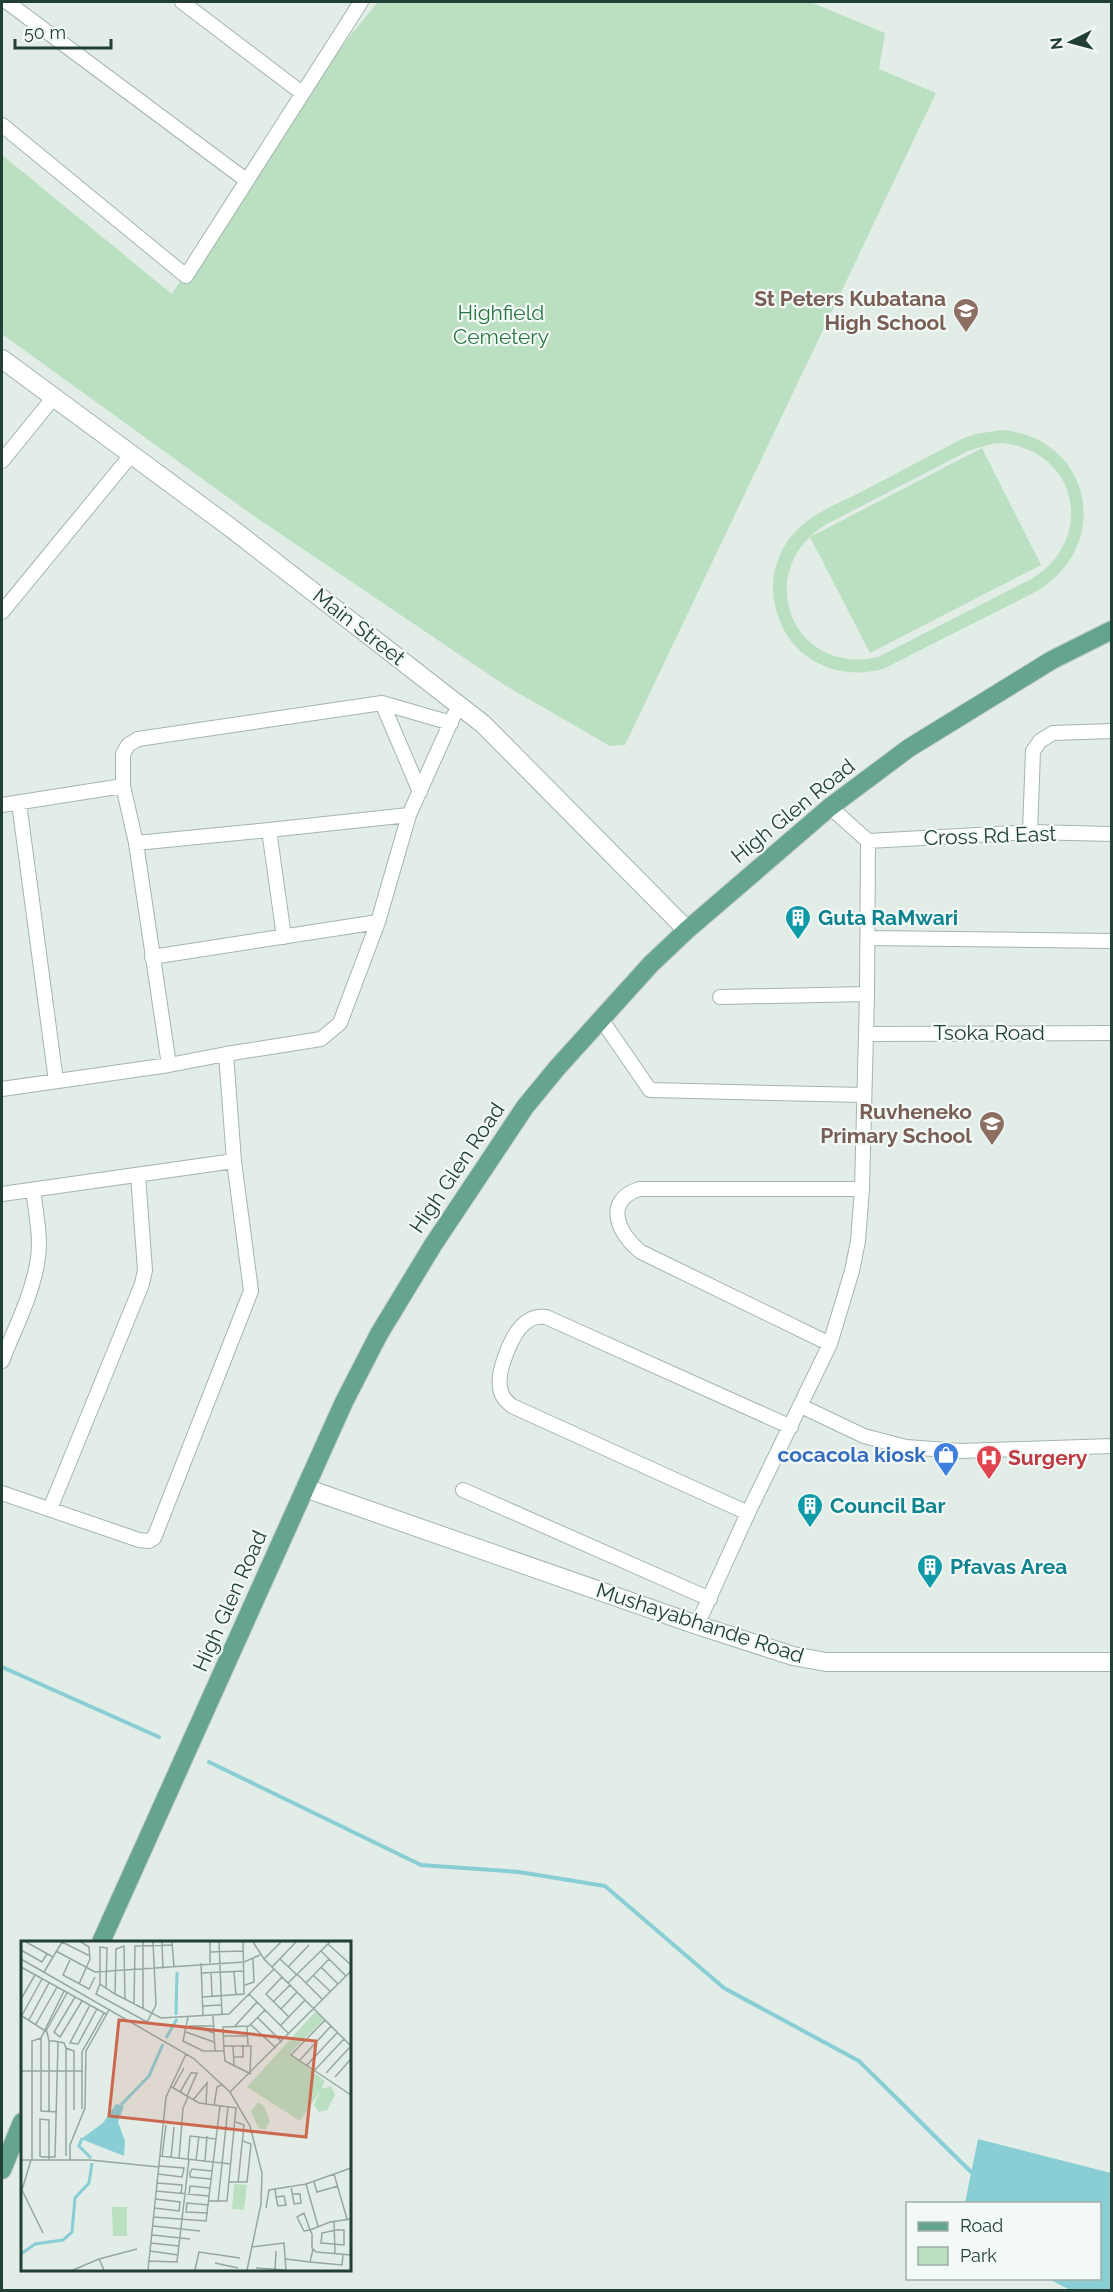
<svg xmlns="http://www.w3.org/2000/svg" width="1113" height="2292" viewBox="0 0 1113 2292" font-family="Raleway,sans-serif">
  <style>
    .green { fill: #badfc1; fill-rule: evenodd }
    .water { fill: #88ced4 }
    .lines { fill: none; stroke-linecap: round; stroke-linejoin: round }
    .stream { stroke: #88ced4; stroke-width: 4 }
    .minor-casing { stroke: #a4b5ae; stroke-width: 16 }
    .tertiary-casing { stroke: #a4b5ae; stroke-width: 20 }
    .primary-casing { stroke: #c1c9c6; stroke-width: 20 }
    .minor { stroke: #fff; stroke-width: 14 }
    .tertiary { stroke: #fff; stroke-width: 18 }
    .primary { stroke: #65a48f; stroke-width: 18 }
    .labels { text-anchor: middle; stroke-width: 4.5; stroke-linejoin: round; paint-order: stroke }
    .education-label { font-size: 21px; font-weight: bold; fill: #785e54; stroke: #f3f9f6; text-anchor: end }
    .park-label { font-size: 21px; fill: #2a7742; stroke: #f3f9f6 }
    .street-label { font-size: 21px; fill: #213f35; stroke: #f3f9f6 }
    .culture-label { font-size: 21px; font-weight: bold; fill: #0d838f; stroke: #f3f9f6; text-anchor: start }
    .shop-label { font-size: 21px; font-weight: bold; fill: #366cbe; stroke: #f3f9f6; text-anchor: end }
    .health-label { font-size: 21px; font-weight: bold; fill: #be3a42; stroke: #f3f9f6; text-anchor: start }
    .inset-river { fill: none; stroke: #88ced4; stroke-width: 3 }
    .inset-road { fill: none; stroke: #95a7a0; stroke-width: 1.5 }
    .view { fill: #cc684f; fill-opacity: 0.15; stroke: #cc684f; stroke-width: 3 }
    .inset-edge { fill: none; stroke: #213f35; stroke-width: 3 }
  </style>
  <rect width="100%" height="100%" fill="#e2ede7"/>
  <path class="green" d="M378,2h432l75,31 -6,36 57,24 -311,652 -15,1 -107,-62 -252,-170 -249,-180v-179l170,139 128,-197z
    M1003,430c88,9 110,113 36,160l-156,79c-31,8 -62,2 -85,-20 -13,-13 -21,-31 -24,-49 -4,-25 5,-53 24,-71 16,-16 39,-25 59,-35 35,-18 70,-37 105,-55l13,-5zM1002,443c76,8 94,95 31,135l-155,79c-85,20 -127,-85 -53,-132l143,-74 23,-7z
    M982,448l59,117 -171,88 -60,-116z"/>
  <path class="water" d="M978,2139l133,34v117h-41l-21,-11 51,-1v-74l-135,-1z"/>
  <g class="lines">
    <path class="stream" d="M2,1667l157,70
      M209,1762l212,103 98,7 86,14 119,102 135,73 112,111 4,1"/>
    <defs>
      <path id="minor" d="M7,2l239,178
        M182,2l120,91
        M2,125l184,151 175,-274
        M2,461l52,-64
        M2,612l130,-158
        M382,703l38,89
        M19,803l37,278
        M2,805l121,-19
        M269,830l140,-15
        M1030,832l3,-81 7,-10 13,-8 59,-2
        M868,841l162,-9 82,2
        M136,843l133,-13 15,107
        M868,938l244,3
        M152,957l226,-35
        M720,997l147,-3
        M601,1019l49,71 213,5
        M866,1034l246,-1
        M226,1054l95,-15 19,-16 38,-101 31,-107 45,-100
        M169,1065l-33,-222 -13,-57v-32l5,-9 10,-6 244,-36 69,20
        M2,1089l167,-24 57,-11 8,107 17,130 -97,247 -5,3 -10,-1 -137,-47
        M2,1194l232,-33
        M830,1344l-189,-92c-23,-18 -38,-51 -2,-63h223
        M2,1361c12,-31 29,-63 35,-97 5,-24 -1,-50 -4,-74
        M801,1406l63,30 42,11 55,4 151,-5
        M463,1490l247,109
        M50,1509l92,-225 3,-14 -7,-95
        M748,1513l-236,-107c-7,-6 -11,-10 -12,-19 -3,-16 12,-54 25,-64 7,-6 13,-7 21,-6l245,110
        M697,1625l51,-112 82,-169 22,-73 6,-30 4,-52 5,-195 1,-153 -38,-34"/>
      <path id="tertiary" d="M2,359l229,169 252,196 204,206
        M305,1488l392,137 96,31 33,6h286"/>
      <path id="primary" d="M101,1942l243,-540 35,-68 54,-89 92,-138 32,-39 94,-104 36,-34 143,-123 79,-59 143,-88 60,-30
        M2,2170l20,-48"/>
    </defs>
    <use href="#minor" class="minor-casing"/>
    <use href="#tertiary" class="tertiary-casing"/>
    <use href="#primary" class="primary-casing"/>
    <use href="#minor" class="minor"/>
    <use href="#tertiary" class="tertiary"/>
    <use href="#primary" class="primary"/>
  </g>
  <defs>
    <symbol id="school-pin" viewBox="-11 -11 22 30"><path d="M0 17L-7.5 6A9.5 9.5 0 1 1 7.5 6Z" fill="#8d6e63" stroke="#f3f9f6"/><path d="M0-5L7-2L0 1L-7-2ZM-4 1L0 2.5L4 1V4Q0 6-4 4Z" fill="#fff"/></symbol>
    <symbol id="building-pin" viewBox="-11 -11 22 30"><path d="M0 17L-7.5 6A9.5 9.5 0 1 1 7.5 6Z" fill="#0f9aa8" stroke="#f3f9f6"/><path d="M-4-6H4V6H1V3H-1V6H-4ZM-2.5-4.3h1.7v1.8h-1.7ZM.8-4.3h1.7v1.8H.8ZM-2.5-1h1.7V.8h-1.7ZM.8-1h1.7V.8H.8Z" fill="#fff"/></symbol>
    <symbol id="shop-pin" viewBox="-11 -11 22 30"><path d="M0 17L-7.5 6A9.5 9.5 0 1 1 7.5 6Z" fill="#3f7fe0" stroke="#f3f9f6"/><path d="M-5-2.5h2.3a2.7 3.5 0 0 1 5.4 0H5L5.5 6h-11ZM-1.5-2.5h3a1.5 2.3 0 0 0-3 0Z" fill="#fff"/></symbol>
    <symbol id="hospital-pin" viewBox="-11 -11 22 30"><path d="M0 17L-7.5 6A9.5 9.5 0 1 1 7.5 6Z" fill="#e0444e" stroke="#f3f9f6"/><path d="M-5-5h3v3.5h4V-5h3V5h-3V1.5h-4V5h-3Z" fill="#fff"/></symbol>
  </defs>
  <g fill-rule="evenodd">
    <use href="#school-pin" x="951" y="296" width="30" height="40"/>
    <use href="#building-pin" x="783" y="903" width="30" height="40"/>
    <use href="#school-pin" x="977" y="1109" width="30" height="40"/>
    <use href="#shop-pin" x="931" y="1440" width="30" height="40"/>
    <use href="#hospital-pin" x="974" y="1443" width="30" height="40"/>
    <use href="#building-pin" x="795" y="1491" width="30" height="40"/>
    <use href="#building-pin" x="915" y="1552" width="30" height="40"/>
  </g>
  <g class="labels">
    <g class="education-label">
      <text x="946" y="306">St Peters Kubatana<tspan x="946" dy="24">High School</tspan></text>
      <text x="972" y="1119">Ruvheneko<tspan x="972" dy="24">Primary School</tspan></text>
    </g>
    <g class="park-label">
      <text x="501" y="320">Highfield<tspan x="501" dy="24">Cemetery</tspan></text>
    </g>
    <g class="street-label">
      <text transform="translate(359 627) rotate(38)" y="7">Main Street</text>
      <text transform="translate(793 811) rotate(-39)" y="7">High Glen Road</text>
      <text transform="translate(990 836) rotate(-2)" y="7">Cross Rd East</text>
      <text x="989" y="1040">Tsoka Road</text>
      <text transform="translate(457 1168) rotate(-56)" y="7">High Glen Road</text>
      <text transform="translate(230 1601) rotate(-66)" y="7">High Glen Road</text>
      <text transform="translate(700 1623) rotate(18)" y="7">Mushayabhande Road</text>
    </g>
    <g class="culture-label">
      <text x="818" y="925">Guta RaMwari</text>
      <text x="830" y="1513">Council Bar</text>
      <text x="950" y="1574">Pfavas Area</text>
    </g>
    <g class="shop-label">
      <text x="926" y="1462">cocacola kiosk</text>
    </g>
    <g class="health-label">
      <text x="1008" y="1465">Surgery</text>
    </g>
  </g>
  <g transform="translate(21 1941)">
    <rect width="330" height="330" fill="#e2ede7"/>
    <path d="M294,71l9,7 -34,34 35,28 -4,8 10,-3 4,9 -8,15 -8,2 -5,-7 7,-15 -21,31 -53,-34zM237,161l6,4 6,15 -5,9 -7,-3 -7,-16zM213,243l13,1 -3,25 -12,-1zM91,266h15v29h-14z" fill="#badfc1"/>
    <path d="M95,163l8,2 -6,16 7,19 -1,15 -43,-17 22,-16z" fill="#88ced4"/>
    <path class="inset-river" d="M155,74l1,-43M145,97l11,-19M100,164l28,-29 14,-32M61,197l-3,8 12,12M0,313l14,-10 28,-4 9,-8 3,-34 14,-15 3,-20"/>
    <path class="inset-road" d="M5,1l27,15M41,1l28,14M122,1v67M141,1l1,27M151,1l2,25M189,1v21M198,1l3,73M232,1l11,17 87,87M307,3l23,21M0,9l21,12 5,-8M35,10l39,21 149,-10 16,-7M300,10l25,25M189,11l33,-1M0,18l172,99 37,34 20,34 12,47 -1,31 -14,66M243,18l17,-17M259,18l17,16M49,19l-7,15 26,14 6,-12M180,22l2,53M0,26l85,47M251,26l24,-25M267,26l21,-22M300,26l17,17M23,31l18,-30M190,31l1,24M213,31l2,23M181,32l42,-2M276,33l26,26M292,34l18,17M261,36l-16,17 23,23M267,42l42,-41M285,42l23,-24M58,43l11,-25 -1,-12 -8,-5M79,43l-4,10 51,28 9,-17 -3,-63M224,44l9,-3 -1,-23M85,47l1,-40 -7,-1v37l15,10 10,5 36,19 68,-4 45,-45M94,53l1,-45 8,-3 1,53M228,53l40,40M54,56l-21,35 6,5 22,-36M182,56l41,-3 -1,-52M0,58l14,-24M252,61l17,-17M113,63l1,-58 37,-1M69,64l-20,38 8,1 19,-35M182,65l18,-1M260,68l16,-17M1,75l25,16 2,9M192,75l2,35M0,76l21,-38M167,76l-5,24 20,10h21l-1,-24 26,-1 16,-16M237,77l24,24M8,79l20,-37M304,79l-34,35 60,40M15,83l21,-37M230,84l25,23M260,84l24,-25M168,85h25M176,86l17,6M213,86l23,-25M226,86l1,18M25,90l21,-38M165,91l28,10M202,95h24M202,105h28l-1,27M212,105l1,19M45,107l8,3v59M203,110l1,10 26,13M212,116h10v-12M278,120l32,-35M285,125l31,-33M0,130h62M292,131l31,-33M305,132l25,-27M314,136l16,-18M149,145l29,17 38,5M152,147l11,-20M159,151l11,-19h6l-10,23M209,151l121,-121M172,159l14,-17 -1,22M193,165l3,-19 6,-3M61,168v-57l22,-39M28,171v-71h5l10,2 2,5v108M36,171l-16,-1v-73l23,-47M215,181l8,3 -6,58M139,215l71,8M141,216l4,-32M150,217l3,-31M158,218l4,-51 5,-11M167,218l2,-23 26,3M0,219h69l69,7M10,219l-9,30 21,43M11,219v-119l9,-3M28,219v-40l-9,-1v37l2,1h13l3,-115M49,219v-15l15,-37 1,-57 23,-41M175,219l3,-24M184,220l2,-25M137,233l24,3 1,-4 1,-5 -25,-2M313,233l13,45M190,238l-21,-2v-4l2,-4 20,2M208,241h18l4,-38 -8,-3M293,241l3,10 21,-6M136,242l25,2 -1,9M285,243l45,-16M270,245l3,17v1l7,-1 -1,-9h-8M254,247l1,9 2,9 8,-1 -2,-9 -8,1M135,250l53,5M168,254l1,-9 20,2M188,260h18l9,-93M197,261l10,-95M133,267l25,3 1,-9 -25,-3M245,267l3,-18 37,-6 12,42M187,272l-22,-1 1,-9 22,2M132,276l53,4 14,-115M330,278l-21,3 -20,8 -6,1 -7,-14 7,-4 6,17 2,4v14l4,4 35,3M313,280l1,33M132,285l47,5M315,289h8v15l-23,-2 1,-10zM131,294l38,4M130,302l28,3M230,306l33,-4 2,27M292,308l-3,13 32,3 1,-10M129,310l28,4M78,318l38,-10M265,318l24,3M128,320l28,1 12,-103M194,322l23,5M235,327l29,2M52,329l26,-11 5,11M127,329l18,-173 20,-43M174,329l4,-18 41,6M254,329l1,-19"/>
    <path class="view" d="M98,79l197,21 -10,96 -197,-21z"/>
    <rect width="330" height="330" class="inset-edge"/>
  </g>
  <rect width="1113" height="2292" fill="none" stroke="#213f35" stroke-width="6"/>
  <rect x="906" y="2202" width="195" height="78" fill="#f3f9f6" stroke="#9fafa9" stroke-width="1.5"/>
  <rect x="918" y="2222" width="30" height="9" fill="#65a48f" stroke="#9fafa9" stroke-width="1.5"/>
  <text x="960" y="2232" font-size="18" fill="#213f35">Road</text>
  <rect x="918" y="2247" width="30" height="18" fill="#badfc1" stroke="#9fafa9" stroke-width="1.5"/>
  <text x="960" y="2262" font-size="18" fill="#213f35">Park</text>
  <g transform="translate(1071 42) rotate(264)" stroke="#f3f9f6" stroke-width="4.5" paint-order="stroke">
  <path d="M0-4.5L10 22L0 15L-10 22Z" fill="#213f35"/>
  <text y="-9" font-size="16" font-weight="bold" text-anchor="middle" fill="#213f35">N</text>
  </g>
  <path d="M15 39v9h96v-9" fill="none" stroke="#213f35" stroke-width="3"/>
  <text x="24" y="39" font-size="18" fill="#213f35" stroke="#f3f9f6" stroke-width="4.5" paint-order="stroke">50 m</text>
</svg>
